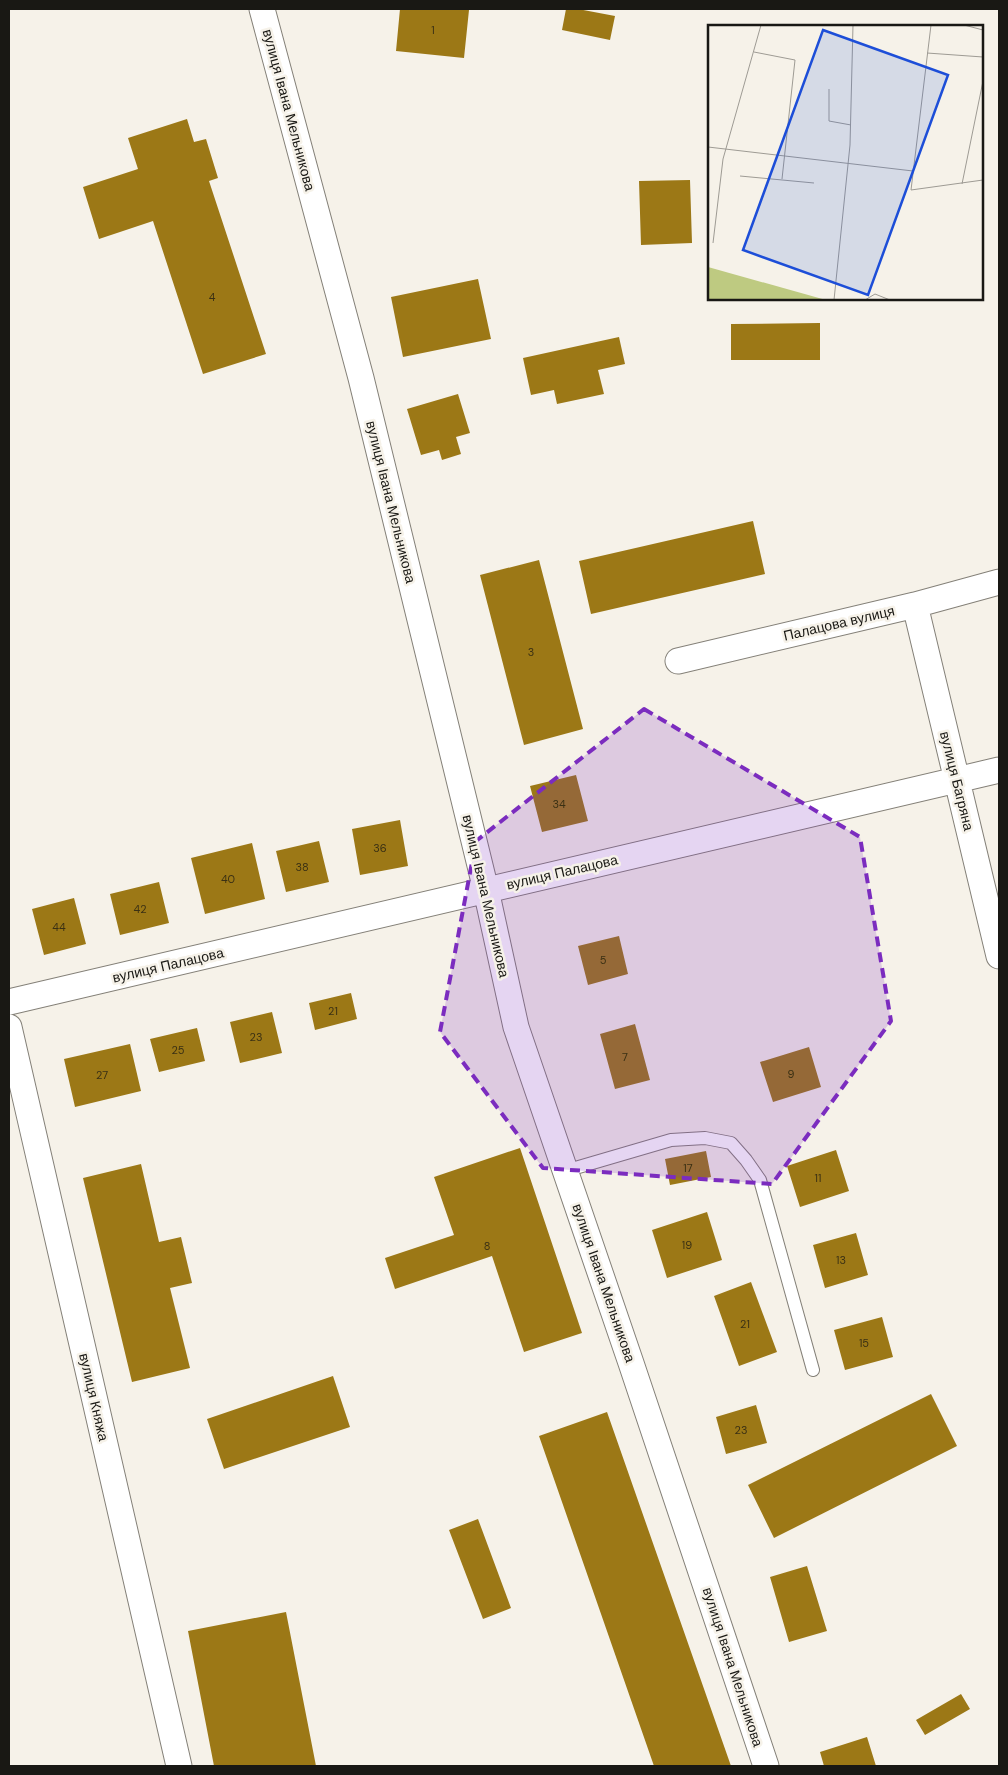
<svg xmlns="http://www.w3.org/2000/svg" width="1008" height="1775" viewBox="0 0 1008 1775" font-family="'DM Sans',sans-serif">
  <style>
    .building { fill: #9c7816 }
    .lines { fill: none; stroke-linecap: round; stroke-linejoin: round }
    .service-casing { stroke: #848078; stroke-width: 14 }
    .minor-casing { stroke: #848078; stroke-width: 27 }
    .service { stroke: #fff; stroke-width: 12 }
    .minor { stroke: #fff; stroke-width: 25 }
    .marked { fill: #7b2cbf; fill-opacity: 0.2; stroke: #7b2cbf; stroke-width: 4; stroke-dasharray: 10 6; stroke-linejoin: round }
    .labels { text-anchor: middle; stroke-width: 5; stroke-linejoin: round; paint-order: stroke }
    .number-label { font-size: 11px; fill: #3a3014 }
    .street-label { font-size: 14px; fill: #191814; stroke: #f6f2e9 }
    .inset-road { fill: none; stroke: #9e9b94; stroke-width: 1 }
    .view { fill: #1d4ed8; fill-opacity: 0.15; stroke: #1d4ed8; stroke-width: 2.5 }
    .inset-edge { fill: none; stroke: #191814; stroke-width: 2.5 }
  </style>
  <rect width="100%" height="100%" fill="#f6f2e9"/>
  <path class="building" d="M400,9l69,1 -5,48 -68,-7z
    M566,9h12l37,7 -5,24 -48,-10z
    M187,119l7,23 12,-3 12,39 -9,3 57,173 -63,20 -50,-153 -54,18 -16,-52 55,-18 -10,-31z
    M690,180l2,63 -51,2 -2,-64z
    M478,279l13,60 -88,18 -12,-60z
    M820,323v37h-89v-36z
    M619,337l6,27 -27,6 6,24 -47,10 -3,-14 -23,5 -8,-37z
    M458,394l12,39 -14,4 5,17 -19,6 -3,-10 -18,5 -14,-46z
    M753,521l12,53 -174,40 -12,-53z
    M539,560l44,169 -59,16 -44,-170z
    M576,775l12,46 -46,11 -12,-46z
    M400,820l8,46 -48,9 -8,-46z
    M319,841l10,41 -43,10 -10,-41z
    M252,843l13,56 -60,15 -14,-56z
    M159,882l10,41 -49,12 -10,-41z
    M74,898l12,46 -42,11 -12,-46z
    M619,936l9,38 -40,11 -10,-39z
    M351,993l6,26 -42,11 -6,-27z
    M272,1012l10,41 -42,10 -10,-41z
    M635,1024l15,56 -35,9 -15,-55z
    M197,1028l8,33 -46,11 -9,-33z
    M130,1044l11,47 -66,16 -11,-48z
    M809,1047l12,40 -48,15 -13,-40z
    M520,1148l62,185 -58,19 -32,-96 -97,33 -10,-31 69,-23 -20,-58z
    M836,1150l13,41 -49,16 -13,-41z
    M706,1151l5,26 -41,8 -5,-26z
    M141,1164l18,78 22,-5 11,46 -22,5 20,80 -58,14 -49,-204z
    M707,1212l15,48 -55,18 -15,-48z
    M856,1233l12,42 -43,13 -12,-43z
    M751,1282l26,70 -38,14 -25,-70z
    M882,1317l11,40 -48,13 -11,-40z
    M333,1376l17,51 -126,42 -17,-50z
    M931,1394l26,52 -183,92 -26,-53z
    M756,1405l11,38 -41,11 -10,-37z
    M607,1412l124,354h-77l-115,-330z
    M478,1519l33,89 -28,11 -34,-89z
    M807,1566l20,65 -38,11 -19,-65z
    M286,1612l30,154h-102l-26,-135z
    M961,1694l9,15 -45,26 -9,-15z
    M867,1737l9,29h-52l-4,-14z"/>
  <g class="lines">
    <defs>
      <path id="service" d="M565,1171l106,-31 34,-2 26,5 15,17 14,20 53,190"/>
      <path id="minor" d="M262,9l99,369 125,512 30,137 115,336 135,403
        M915,605l84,351
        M678,661l237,-56 84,-23
        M9,1002l990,-232
        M9,1027l170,739"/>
    </defs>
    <use href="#service" class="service-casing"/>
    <use href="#minor" class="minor-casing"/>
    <use href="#service" class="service"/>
    <use href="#minor" class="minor"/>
  </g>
  <path class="marked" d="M644,709l216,128 31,184 -119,163 -229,-16 -103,-136 36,-191z"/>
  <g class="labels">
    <g class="number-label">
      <text x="433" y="34">1</text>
      <text x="212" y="301">4</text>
      <text x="531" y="656">3</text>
      <text x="559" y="808">34</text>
      <text x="380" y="852">36</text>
      <text x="302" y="871">38</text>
      <text x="228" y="883">40</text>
      <text x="140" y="913">42</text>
      <text x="59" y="931">44</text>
      <text x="603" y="964">5</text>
      <text x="333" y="1015">21</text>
      <text x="256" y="1041">23</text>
      <text x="178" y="1054">25</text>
      <text x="625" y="1061">7</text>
      <text x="791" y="1078">9</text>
      <text x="102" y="1079">27</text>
      <text x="688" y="1172">17</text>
      <text x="818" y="1182">11</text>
      <text x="687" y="1249">19</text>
      <text x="487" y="1250">8</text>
      <text x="841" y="1264">13</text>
      <text x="745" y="1328">21</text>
      <text x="864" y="1347">15</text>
      <text x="741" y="1434">23</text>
    </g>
    <g class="street-label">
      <text transform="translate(289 110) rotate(75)" y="5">вулиця Івана Мельникова</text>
      <text transform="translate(391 502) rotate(76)" y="5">вулиця Івана Мельникова</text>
      <text transform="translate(839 623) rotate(-13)" y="5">Палацова вулиця</text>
      <text transform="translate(957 781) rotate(76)" y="5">вулиця Багряна</text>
      <text transform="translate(562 872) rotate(-13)" y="5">вулиця Палацова</text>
      <text transform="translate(486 896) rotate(77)" y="5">вулиця Івана Мельникова</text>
      <text transform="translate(168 965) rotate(-13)" y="5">вулиця Палацова</text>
      <text transform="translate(604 1283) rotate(71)" y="5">вулиця Івана Мельникова</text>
      <text transform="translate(94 1397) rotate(77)" y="5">вулиця Княжа</text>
      <text transform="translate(733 1667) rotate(72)" y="5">вулиця Івана Мельникова</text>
    </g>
  </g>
  <g transform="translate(708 25)">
    <rect width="275" height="275" fill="#f6f2e9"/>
    <path d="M0,242l118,33h-118z" fill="#beca81"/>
    <path class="inset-road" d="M223,0l-20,165 72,-10M256,0l19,5M46,27l41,8 -13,119M219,28l56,4M121,64v32l22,4M0,122l205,24M32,151l74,7M254,159l21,-103M5,218l10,-84 38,-134M126,275l16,-155 3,-120M157,275l10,-6 15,6"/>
    <path class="view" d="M115,5l125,45 -80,220 -125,-45z"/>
    <rect width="275" height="275" class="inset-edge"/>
  </g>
  <rect width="1008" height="1775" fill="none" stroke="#191814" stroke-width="20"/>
</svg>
